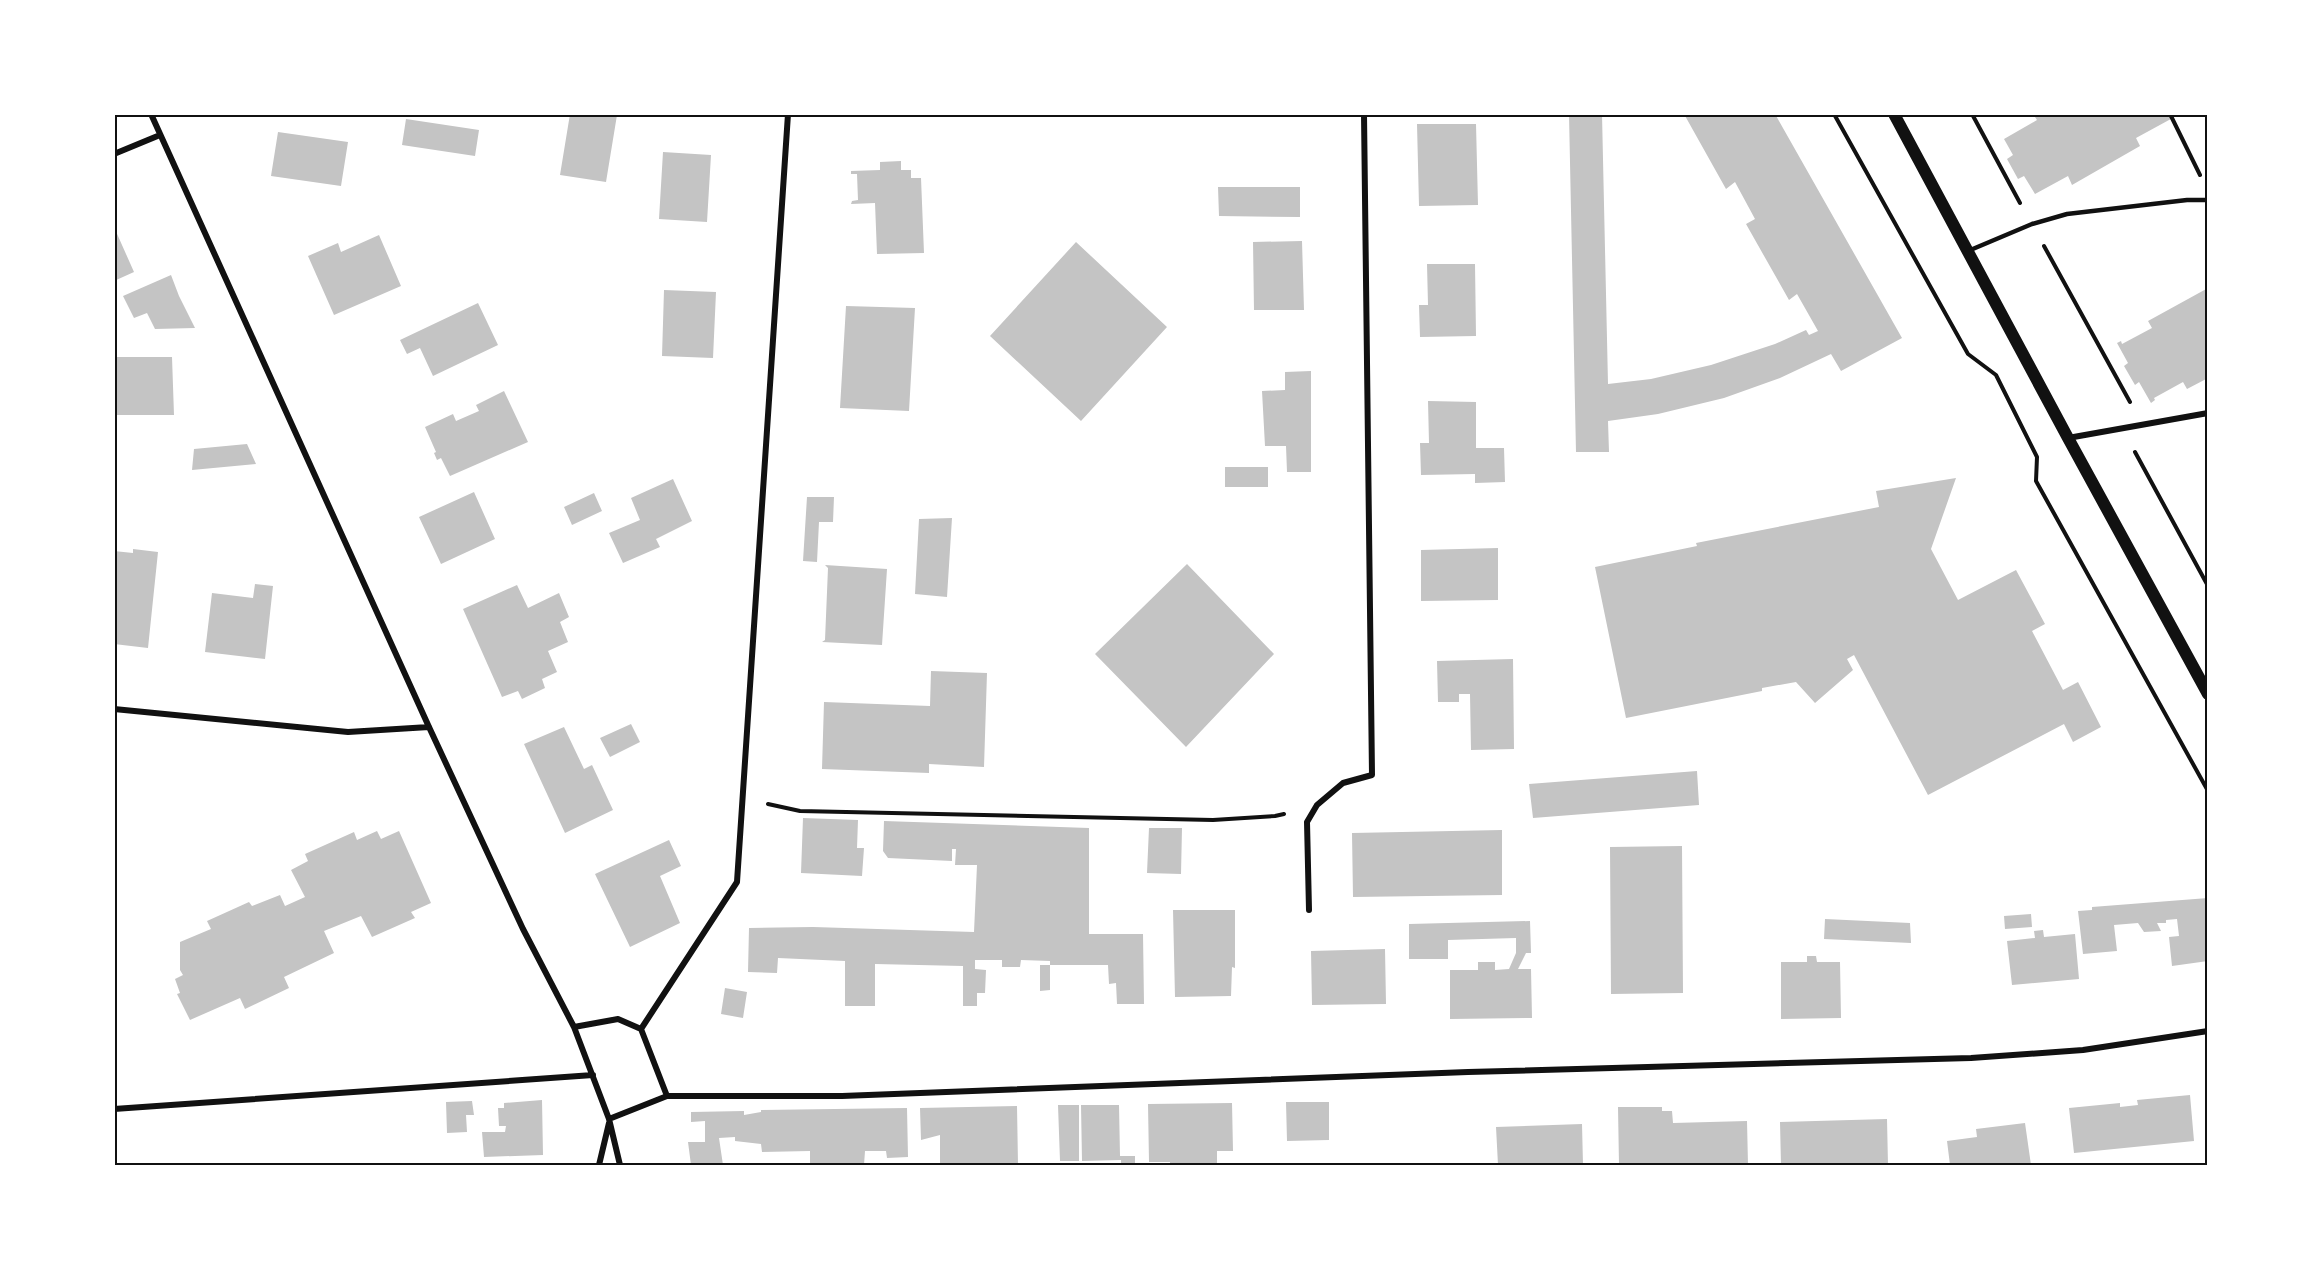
<svg xmlns="http://www.w3.org/2000/svg" width="2322" height="1279" viewBox="0 0 2322 1279" font-family="'Archivo Narrow',sans-serif">
  <style>
    .building { fill: #c4c4c4 }
    .lines { fill: none; stroke-linecap: round; stroke-linejoin: round }
    .path { stroke: #111; stroke-width: 4 }
    .service { stroke: #111; stroke-width: 4.5 }
    .minor { stroke: #111; stroke-width: 6 }
    .secondary { stroke: #111; stroke-width: 12 }
    .neatline { fill: none; stroke: #111; stroke-width: 2 }
  </style>
  <rect width="100%" height="100%" fill="#fff"/>
  <path class="building" d="M570,114l47,1 -11,67 -46,-7z
    M1569,114h33l6,270 43,-5 60,-14 64,-21 31,-14 3,5 9,-4 -21,-37 -8,6 -43,-76 9,-5 -20,-37 -9,7 -42,-75h91l127,224 -61,33 -10,-17 -51,24 -56,20 -66,16 -50,7 1,31h-33z
    M2033,114h147l-44,24 4,8 -68,39 -4,-9 -33,18 -11,-18 -6,3 -11,-20 6,-4 -9,-16 33,-19z
    M406,119l73,11 -4,26 -73,-11z
    M1417,124h59l2,81 -59,1z
    M278,132l70,10 -7,44 -70,-10z
    M663,152l48,3 -4,67 -48,-3z
    M901,161v9h10v8h10l3,75 -47,1 -2,-51 -24,1 1,-3 6,-1 -1,-26h-6v-3l29,-1v-8z
    M1218,187h82v30l-81,-1z
    M114,227l20,45 -20,9z
    M379,235l22,51 -67,29 -26,-59 30,-13 3,9z
    M1302,241l2,69h-50l-1,-68z
    M1076,242l91,85 -86,94 -91,-85z
    M1427,264h48l1,72 -56,1 -1,-32h9z
    M171,275l8,21 16,32 -40,1 -8,-16 -13,5 -11,-22z
    M2208,288v90l-21,11 -4,-7 -29,16 1,2 -4,3 -12,-21 -4,3 -11,-19 4,-3 -11,-20 4,-2 1,3 30,-16 -4,-7z
    M664,290l52,2 -3,66 -51,-2z
    M478,303l20,42 -65,31 -13,-28 -13,6 -7,-14z
    M846,306l69,2 -6,103 -69,-3z
    M114,357h58l2,58h-60z
    M1311,371v101h-24l-1,-26h-21l-3,-55 23,-1v-18z
    M504,391l24,51 -78,34 -9,-18 -4,2 -3,-7 2,-1 -11,-25 28,-13 3,7 23,-10 -3,-6z
    M1428,401l48,1v46h28l1,34 -30,1v-9l-54,1 -1,-32h9z
    M247,444l9,20 -64,6 2,-21z
    M1225,467h43v20h-43z
    M1956,478l-25,71 27,51 58,-30 29,54 -13,7 31,59 15,-8 23,45 -28,15 -9,-18 -136,71 -74,-140 -7,4 6,11 -38,33 -19,-21 -34,6v3l-136,27 -31,-151 102,-21 -1,-3 183,-36 -3,-16z
    M673,479l19,42 -36,18 4,8 -37,16 -14,-30 31,-13 -9,-22z
    M474,492l21,47 -54,25 -22,-47z
    M594,493l8,18 -30,14 -8,-18z
    M807,497h27l-1,25h-14l-2,40 -14,-1z
    M952,518l-5,79 -32,-3 4,-75z
    M1498,548v52l-77,1v-51z
    M133,549l25,3 -10,96 -34,-4v-93l19,2z
    M1187,564l87,90 -88,93 -91,-93z
    M825,565l62,4 -5,76 -60,-3 3,-2 3,-72z
    M255,584l18,2 -8,73 -60,-7 7,-59 41,5z
    M517,585l11,23 31,-15 10,24 -9,5 8,20 -20,9 9,21 -15,7 3,9 -23,11 -4,-8 -16,6 -39,-88z
    M1513,659l1,90 -43,1 -1,-56h-11v8h-21l-1,-41z
    M931,671l56,2 -3,94 -55,-3v9l-107,-4 2,-67 106,4z
    M631,724l9,18 -30,15 -10,-19z
    M564,727l20,42 8,-4 21,45 -48,23 -41,-89z
    M1697,771l2,34 -166,13 -4,-34z
    M803,818l55,2 -1,28h7l-2,28 -61,-3z
    M884,821l205,7v106h54l1,70h-27l-1,-21 -7,1 -1,-19h-58v-4l-29,-1 -1,7h-18v-7h-27v9l11,1 -1,23h-8v13h-14v-40l-88,-2v42h-30v-45l-67,-3 -1,15 -29,-1 1,-44 64,-1 161,5 3,-67h-22l1,-16h-4v12l-64,-3 -5,-7z
    M1149,828h33l-1,46 -34,-1z
    M1502,830v65l-149,2 -1,-64z
    M377,831l4,8 18,-8 32,72 -20,9 4,6 -43,19 -11,-21 -37,15 10,22 -50,24 5,11 -44,21 -5,-11 -50,22 -13,-26 3,-1 -5,-14 8,-4 -3,-5v-28l31,-13 -4,-8 42,-19 3,4 28,-11 5,11 20,-9 -14,-27 17,-9 -3,-7 49,-22 3,8z
    M669,840l12,26 -21,10 20,47 -50,24 -35,-73z
    M1682,846l1,147 -72,1 -1,-147z
    M2208,898v63l-36,5 -3,-29 10,-1 -2,-17 -11,1v3h-9l4,8 -17,1 -6,-9 -24,2 3,26 -34,3 -5,-43 14,-1v-3z
    M1173,910h62v58l-3,-1 -1,29 -56,1z
    M2031,914l1,13 -27,2 -1,-13z
    M1825,919l85,4 1,20 -87,-4z
    M1530,921l1,32h-5l-8,16h13l1,49 -82,1v-49h28v-8h17v8l14,-1 7,-16v-15l-68,2v19h-39v-35z
    M2043,930l1,7 31,-3 4,45 -67,6 -5,-44 28,-3 -1,-7z
    M1385,949l1,55 -74,1 -1,-54z
    M1807,956h9l1,6h23l1,56 -60,1v-57h26z
    M1040,965h10v25l-10,1z
    M725,988l22,4 -4,26 -22,-4z
    M2190,1095l4,46 -120,12 -5,-45 51,-5v4l18,-2 -1,-5z
    M542,1100l1,55 -59,2 -2,-25h23l1,-6h-7l-1,-18h6v-5z
    M472,1101l2,14h-8l1,17 -20,1 -1,-31z
    M1286,1102h43v38l-42,1z
    M1232,1103l1,48h-16v14h-47v-3h-21l-1,-58z
    M1058,1105h21v56h-19z
    M1081,1105h38l1,51h15v9h-14v-5l-39,1z
    M1017,1106l1,59h-78v-30l-19,5 -1,-32z
    M1618,1107h44v4h10l1,12 74,-2 1,44h-129z
    M907,1108l1,49 -21,1 -1,-7h-21l-1,14h-54v-14l-48,1 -1,-8 -26,-3v-4l-16,1 4,27h-32l-3,-23h17v-21l-14,1v-10l53,-1v4l17,-3v-2z
    M1887,1119l1,46h-107l-1,-43z
    M2025,1123l6,42h-81l-3,-24 30,-4 -1,-8z
    M1582,1124l1,41h-85l-2,-38z"/>
  <g class="lines">
    <path class="path" d="M1834,114l134,240 28,21 41,82 -1,24 172,310
      M1972,114l48,89
      M2170,114l30,61
      M2044,246l86,156
      M2135,452l73,134
      M768,804l32,7 413,9 62,-4 9,-2"/>
    <path class="service" d="M1968,251l64,-27 35,-10 120,-14h21"/>
    <path class="minor" d="M151,114l278,613 94,202 51,98 35,92 11,46
      M114,154l46,-19
      M2068,438l140,-25
      M114,709l234,23 81,-5
      M1309,910l-2,-88 10,-17 26,-22 29,-8 -8,-661
      M574,1027l44,-8 23,10 26,67 -58,23
      M641,1029l96,-147 51,-768
      M667,1096h175l626,-24 503,-14 112,-8 125,-19
      M114,1109l479,-34
      M599,1165l10,-42"/>
    <path class="secondary" d="M1894,114l174,324 140,256"/>
  </g>
  <rect width="2322" height="1279" fill="none" stroke="#ffffff" stroke-width="231"/>
  <rect x="116" y="116" width="2090" height="1048" class="neatline"/>
</svg>
